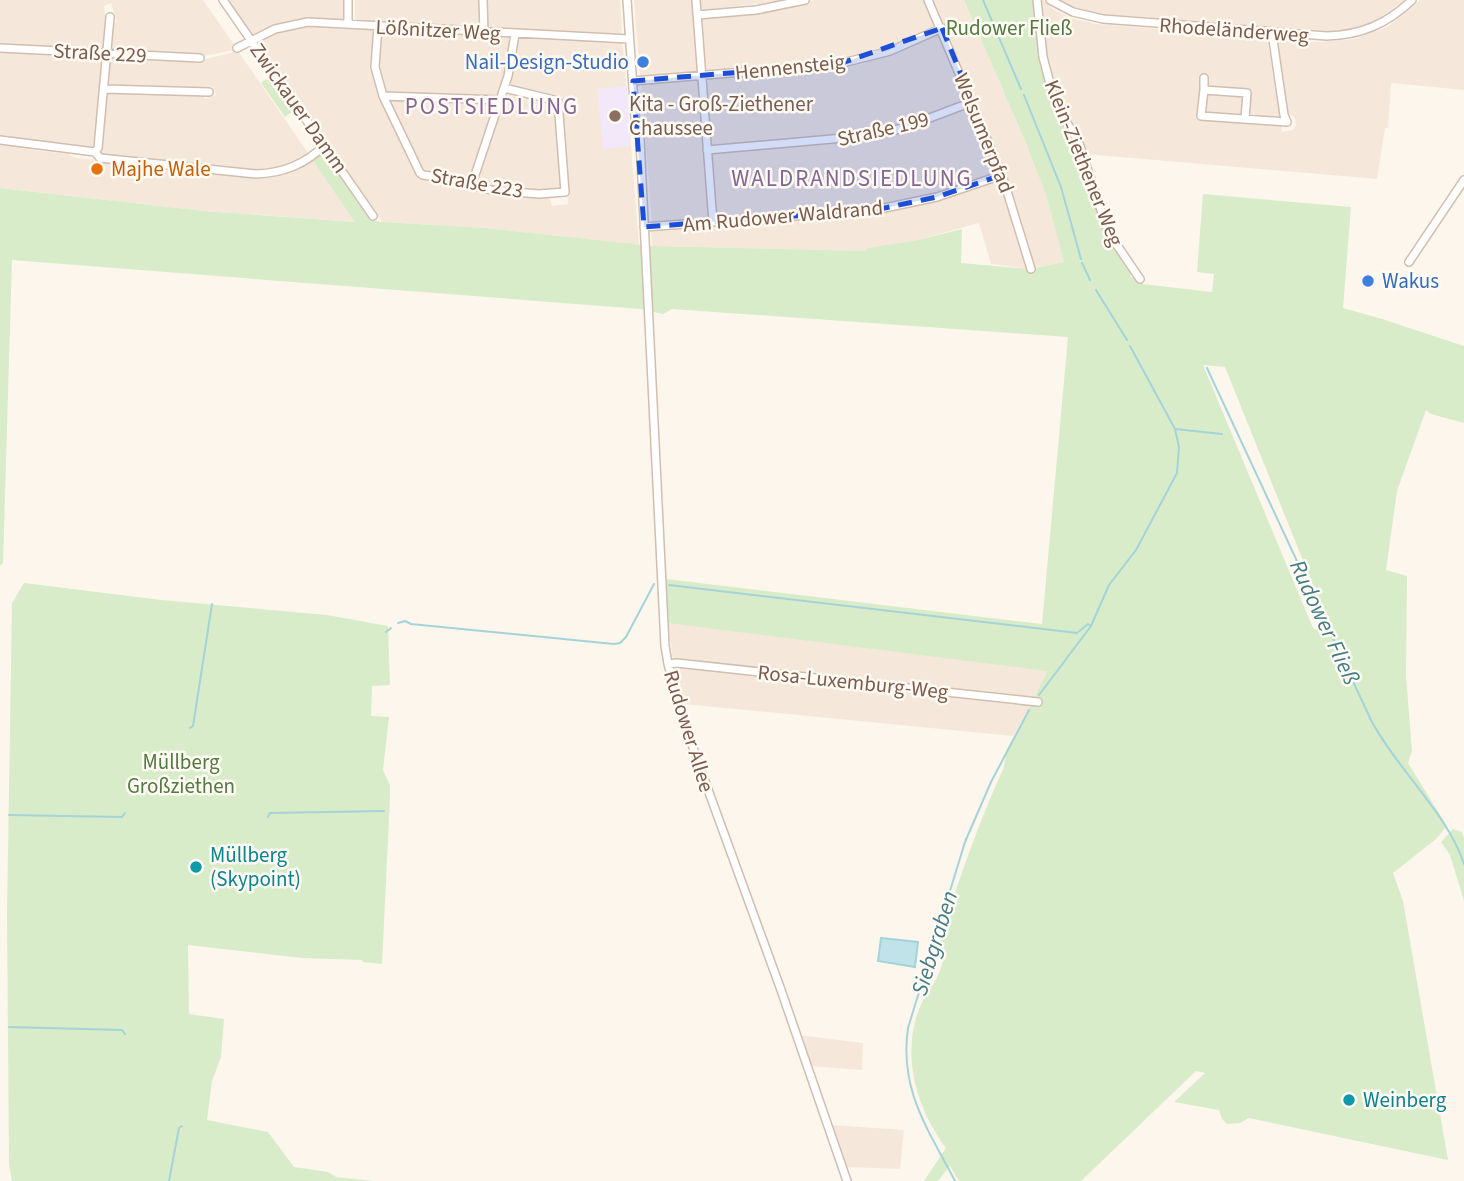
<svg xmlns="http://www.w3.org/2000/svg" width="1464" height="1181" viewBox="0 0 1464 1181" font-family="'Source Sans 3',sans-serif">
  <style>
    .residential { fill: #f5e8da }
    .education { fill: #f3e8fa }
    .green { fill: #d8ecc9; fill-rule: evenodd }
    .water { fill: #bfe3e8; stroke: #a5d3da; stroke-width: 2 }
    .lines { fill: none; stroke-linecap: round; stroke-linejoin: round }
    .stream { stroke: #a5d3da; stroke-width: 2 }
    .minor-casing { stroke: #d1beb0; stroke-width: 10 }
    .minor { stroke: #fff; stroke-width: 7 }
    .marked { fill: #1d4ed8; fill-opacity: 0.2; stroke: #1d4ed8; stroke-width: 5; stroke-dasharray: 14 9; stroke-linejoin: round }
    .shop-dot { fill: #3f7fe0; stroke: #fffaf3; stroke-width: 2.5 }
    .education-dot { fill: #8d6e63; stroke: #fffaf3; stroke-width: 2.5 }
    .food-dot { fill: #e8710a; stroke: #fffaf3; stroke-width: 2.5 }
    .culture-dot { fill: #0f9aa8; stroke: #fffaf3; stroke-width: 2.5 }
    .labels { text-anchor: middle; stroke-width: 5; stroke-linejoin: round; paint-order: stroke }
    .park-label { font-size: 21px; fill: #537a41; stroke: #fffaf3 }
    .street-label { font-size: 21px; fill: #7a5c4d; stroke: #fffaf3 }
    .shop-label { font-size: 21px; fill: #366cbe; stroke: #fffaf3; text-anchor: end }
    .education-label { font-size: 21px; fill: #785e54; stroke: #fffaf3; text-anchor: start }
    .food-label { font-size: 21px; fill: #c56008; stroke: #fffaf3; text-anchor: start }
    .culture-label { font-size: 21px; fill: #0d838f; stroke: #fffaf3; text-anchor: start }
    .neighbourhood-label { font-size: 23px; letter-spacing: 2px; fill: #846695; stroke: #fffaf3 }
    .water-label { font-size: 23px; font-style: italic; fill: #437c86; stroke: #fffaf3 }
  </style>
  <rect width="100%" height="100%" fill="#fdf6ec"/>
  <path class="residential" d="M0,0h203l32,46 -2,4 -18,4 -20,3 -86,-6 1,-26 7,-3 -6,-19 -7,3 3,20 -3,24 -104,-4z
    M229,0h115v20h-52l-22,7 -17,9z
    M355,0h125l2,28 -127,-7z
    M487,0h133l2,30 -3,6 -127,-8 -4,-3z
    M634,0h59l5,71 -2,2 -53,4 -3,-2z
    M699,0h91l-87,10 -3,-3z
    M815,0h109l12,23 -2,6 -23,11 -37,13 -46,10 -120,9 -3,-3 -4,-49 3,-4 80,-9z
    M931,0h33l61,141 21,54 18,67 -32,6 -2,-22h-3l-23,-71 -60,-150z
    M1038,0h5l10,9 18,9 26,6 170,14 15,94 11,-2 3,-4 -1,-8 -10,-7 -10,-70 1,-2 42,3 36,-3 35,-13 31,-26h44v90l-73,-7 -3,45h-3l-8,51 -292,-25 -29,-53 -11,-43z
    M1059,0h346l-33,23 -24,7 -18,1 -228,-17 -26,-5z
    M309,25l67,3 -2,39 13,46h2l24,49 -2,2 5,11 49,7v6l84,8 3,10 16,-2 -8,-104 -51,-13 7,-47 3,-3 101,6 3,3 16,199 -153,-17 -104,-6 -122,-176v-6l20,-10z
    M380,29l130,7 3,4 -4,23 -11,34 -114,-4 -7,-25z
    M940,33l29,66 -3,4 -44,17 -52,14 -158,14 -4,-2 -2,-63 3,-4 107,-7 35,-5 44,-13z
    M0,49l102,6 2,3 -9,90 -95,-9z
    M238,51l72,105 -18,9 -31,7 -160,-16 2,-20 -2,-8 5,-37 97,2 2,6 11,-4 -3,-8 -28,4 -79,-5 3,-31 93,5z
    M698,80l13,137 -3,3 -56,3 -11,-139z
    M505,90l49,12 1,13 3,1 6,74 -28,2 -57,-7 4,-26z
    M393,99l102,3 1,5 -24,73 -48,-6 -32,-64z
    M968,106l4,1 26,64 -2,4 -68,22 -63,11 -148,11 -3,-3 -5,-61 3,-4 109,-8 1,2 9,-1v-2l22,-2z
    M0,142l31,3 1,5 36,4 8,4 175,17 61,-16 44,63 -152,-11 -204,-23z
    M998,179l4,1 27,89 -38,-5 -12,-41 -61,17 -50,8 -1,3 -215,-5 -1,-17 212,-17z
    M668,623h11l368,47 -15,33 -19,33 -329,-32 -11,-43z
    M798,1035l65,8 -1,27 -53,-4z
    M832,1125l72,5 -4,39 -53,-2z"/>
  <path class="education" d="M627,86l4,60 -28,3 -5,-60z"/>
  <path class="green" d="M964,0h71l10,79 8,29 21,28 28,89 6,13 25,34 -3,4 12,8 70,8 2,-18 -17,-2 6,-78 148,13 -8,101 39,11 82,27v77l-33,-9 -5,-4 -29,81 -11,79 21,6 -1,100 6,75 -4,12 39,63 -11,13 -43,34 10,28 45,259 -199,-42 -9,5 -13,1 -5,-5 -3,-9 -45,-8 31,-29 -9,-2 -115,110h-122l-9,-15 -12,15h-14l22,-33c-29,-39 -46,-93 -26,-141 7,-16 21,-30 23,-48 0,-7 -3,-14 -2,-21 2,-12 8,-25 11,-36 15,-46 32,-91 52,-135l2,-16 26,-48 15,-32 -379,-48 -2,-44 376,45 26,-287 -396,-28 -9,5 -23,-5 -628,-49 -9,303 -3,3v-378l204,23 151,11 -43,-63 13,-12 50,74 7,1 104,6 166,18 215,5v-3l51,-8 44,-11 -1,34 68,6 35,-7 -18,-67 -21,-54zM1203,365l22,2 108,268 -20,-7z
    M271,76l24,34 -10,7 -24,-34z
    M24,583l137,17 166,15 61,11 2,59 -18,1 -1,30 18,1 -6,53 7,15v13l-8,166 -19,-2 -1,-2 -60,-2 -114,-13 1,69 35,5 -3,38 -9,24 -5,39 61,12 26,35 34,5 8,5 38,4h-362l-3,-16 -2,-251 5,-311z
    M1453,829l9,3 2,6v63l-14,-46 -9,-13z"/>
  <path class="water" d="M881,938l37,4 -3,25 -37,-6z"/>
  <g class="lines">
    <path class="stream" d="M983,0l38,89
      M1024,95l37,92 20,72
      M1082,263l8,17
      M1096,290l31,50
      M1207,368l164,352c25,48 77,94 93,144
      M1175,429l47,5
      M669,585l408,48 11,-9 3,2
      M398,623l7,-2 6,3 203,20 6,-1 6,-6 28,-53
      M386,632l5,-4
      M1039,695l52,-69 18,-41 27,-35 41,-77 2,-26 -4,-18 -45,-83
      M190,728l3,-2 19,-122
      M9,815l113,2 3,-4
      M268,817l2,-4 114,-2
      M9,1027l113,3 3,4
      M169,1181l10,-53 3,-2
      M955,1181c-27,-52 -56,-91 -47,-153l57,-186 26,-60 38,-72"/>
    <defs>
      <path id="minor" d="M223,0l150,216
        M483,0l1,32
        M627,0l9,132
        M696,0l17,222
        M928,0l74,175 29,94
        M1037,0l6,57 12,46 24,40 29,89 32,47
        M1050,0l23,12 30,7 224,17c34,-1 60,-12 85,-36
        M697,15l59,-5 49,-10
        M348,24v-24
        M378,26l-3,41 8,29 37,77 3,2 42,6 13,6 13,3 48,4 26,-2 -7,-91 -54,-13
        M0,48l200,10
        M237,48l38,-19 33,-7 321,17
        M1204,78v12
        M633,81l206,-17 51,-13 52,-23
        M104,89l105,3
        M383,96l117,4
        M1245,119l2,-26 -43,-3 -3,26 86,6 -3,-7 -12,-82
        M637,129l3,10 25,507 3,18 27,90 86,236 66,191
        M0,140l95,12 5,6 156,16c28,-1 49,-10 69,-29
        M707,150l159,-14 37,-8 69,-26
        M95,152l3,-4 12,-131
        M472,184l36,-108 7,-42
        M644,227l231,-17 62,-13 65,-22
        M1409,262l55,-82
        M668,664l9,-1 361,39"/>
    </defs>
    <use href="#minor" class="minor-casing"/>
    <use href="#minor" class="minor"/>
  </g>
  <path class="marked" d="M942,28l60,147 -65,22 -62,13 -231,17 -11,-146 206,-17z"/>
  <g class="shop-dot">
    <circle cx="643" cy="62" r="7"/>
    <circle cx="1368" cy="281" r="7"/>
  </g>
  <circle class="education-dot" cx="615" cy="116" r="7"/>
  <circle class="food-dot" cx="97" cy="169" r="7"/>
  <g class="culture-dot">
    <circle cx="196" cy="867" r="7"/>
    <circle cx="1349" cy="1100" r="7"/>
  </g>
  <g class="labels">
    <g class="park-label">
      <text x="1009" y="35">Rudower Fließ</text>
      <text x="181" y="769">Müllberg<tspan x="181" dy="24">Großziethen</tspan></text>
    </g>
    <g class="street-label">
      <text transform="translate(438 30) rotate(3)" y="7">Lößnitzer Weg</text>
      <text transform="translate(1234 30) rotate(4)" y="7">Rhodeländerweg</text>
      <text transform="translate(100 53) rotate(3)" y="7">Straße 229</text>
      <text transform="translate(790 67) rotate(-6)" y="7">Hennensteig</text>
      <text transform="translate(299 108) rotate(55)" y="7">Zwickauer Damm</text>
      <text transform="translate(883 129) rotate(-13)" y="7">Straße 199</text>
      <text transform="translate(984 133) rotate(68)" y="7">Welsumerpfad</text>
      <text transform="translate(1084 163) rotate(68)" y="7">Klein-Ziethener Weg</text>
      <text transform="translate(477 183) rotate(10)" y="7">Straße 223</text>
      <text transform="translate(783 216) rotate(-5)" y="7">Am Rudower Waldrand</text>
      <text transform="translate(853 682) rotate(6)" y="7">Rosa-Luxemburg-Weg</text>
      <text transform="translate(689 731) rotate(73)" y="7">Rudower Allee</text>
    </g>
    <g class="shop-label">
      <text x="629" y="69">Nail-Design-Studio</text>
      <text x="1382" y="288" text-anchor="start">Wakus</text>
    </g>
    <g class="education-label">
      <text x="629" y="111">Kita - Groß-Ziethener<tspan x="629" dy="24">Chaussee</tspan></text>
    </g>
    <g class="food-label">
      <text x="111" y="176">Majhe Wale</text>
    </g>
    <g class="culture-label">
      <text x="210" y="862">Müllberg<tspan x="210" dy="24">(Skypoint)</tspan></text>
      <text x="1363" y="1107">Weinberg</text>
    </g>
    <g class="neighbourhood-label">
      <text x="492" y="114">POSTSIEDLUNG</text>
      <text x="852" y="186">WALDRANDSIEDLUNG</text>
    </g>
    <g class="water-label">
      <text transform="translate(1325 622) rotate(65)" y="8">Rudower Fließ</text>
      <text transform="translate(934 943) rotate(-73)" y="8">Siebgraben</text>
    </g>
  </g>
</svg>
